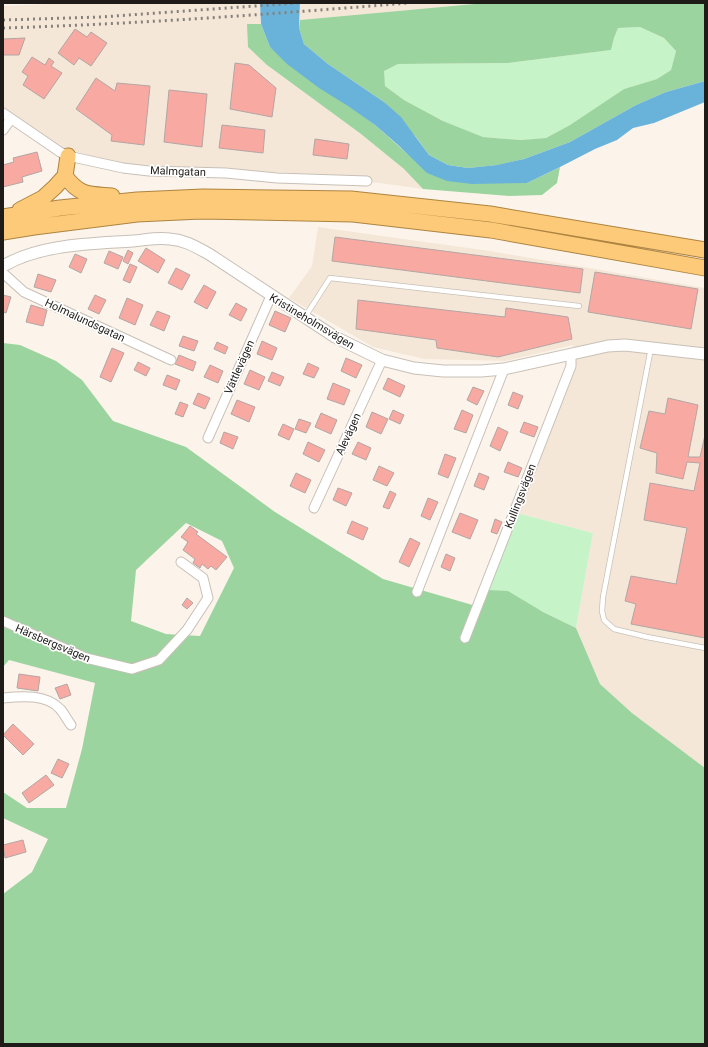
<svg xmlns="http://www.w3.org/2000/svg" width="708" height="1047" viewBox="0 0 708 1047" font-family="Roboto,sans-serif">
  <style>
    .built { fill: #f5e7d8 }
    .green { fill: #c7f3c8 }
    .forest { fill: #9cd49f; fill-rule: evenodd }
    .water { fill: #69b3db }
    .building { fill: #f7a9a2; stroke: #b3a6a4 }
    .lines { fill: none; stroke-linecap: round; stroke-linejoin: round }
    .service-casing { stroke: #c8c0b7; stroke-width: 6 }
    .minor-casing { stroke: #c8c0b7; stroke-width: 11 }
    .tertiary-casing { stroke: #c8c0b7; stroke-width: 13 }
    .trunk-casing { stroke: #ae8441; stroke-width: 17 }
    .service { stroke: #fff; stroke-width: 4.5 }
    .minor { stroke: #fff; stroke-width: 9 }
    .tertiary { stroke: #fff; stroke-width: 11 }
    .trunk { stroke: #fcca78; stroke-width: 15 }
    .rail { stroke: #86817b; stroke-width: 3; stroke-dasharray: 2 4; stroke-linecap: butt }
    .labels { text-anchor: middle; stroke-width: 3.5; stroke-linejoin: round; paint-order: stroke }
    .street-label { font-size: 11px; fill: #1e1b18; stroke: #fff }
  </style>
  <rect width="100%" height="100%" fill="#fcf4ea"/>
  <path class="built" d="M69,3h191l1,21h-14l20,41 94,69 43,35 19,20 -110,-15 -194,-10 -56,-16 -60,-41v-101z
    M300,3h185l-185,17z
    M318,227l172,24 215,37v480l-73,-55 -32,-29 -24,-56 17,-95 -76,-20 53,-141 3,-27 -67,16 -82,-2 -51,-12 -84,-49 23,-32z"/>
  <path class="green" d="M640,27l24,11 12,13 -5,19 -14,9 -33,10 -54,36 -24,13 -25,2 -38,-3 -40,-16 -39,-21 -19,-14 -2,-15 15,-7 109,-1 104,-13 3,-12 4,-10z
    M517,513l76,20 -17,95 -33,-16 -55,-22z"/>
  <path class="forest" d="M485,3h220v78l-39,11 -30,13 -66,37 -46,17 -26,6 -30,3 -20,-3 -19,-10 -13,-18 -32,-35 -56,-38 -24,-20 -5,-16 1,-8zM640,27l24,11 12,13 -5,19 -14,9 -33,10 -54,36 -24,13 -25,2 -38,-3 -40,-16 -39,-21 -19,-14 -1,-15 14,-7 109,-1 104,-13 3,-12 4,-10z
    M247,24h14l9,23 105,78 37,33 115,25 33,-16 -3,16 -15,12 -33,1 -86,-7 -19,-20 -43,-35 -94,-69 -19,-18z
    M3,343l17,2 36,16 26,19 31,41 73,26 89,65 108,67 93,27 12,-16 20,1 35,21 33,16 24,56 32,29 73,55v276h-702v-150l29,-22 16,-33 -45,-21v-26l24,16h39l16,-59 13,-66 -86,-23 -6,7zM186,523l36,18 12,27 -34,68 -34,-2 -35,-13 5,-51z"/>
  <path class="water" d="M260,3h40l-1,25 5,16 24,20 56,38 17,15 28,38 19,10 20,3 29,-3 27,-6 46,-17 66,-37 30,-13 39,-11v21l-51,21 -21,5 -16,12 -22,9 -35,18 -33,16 -55,1 -25,-3 -20,-8 -29,-28 -23,-20 -27,-19 -29,-18 -32,-24 -17,-17 -9,-23z"/>
  <path class="building" d="M75,29l12,8 4,-5 16,11 -16,23 -12,-8 -5,7 -16,-12z
    M25,38l-6,17h-16v-16z
    M32,57l13,8 4,-7 5,4 -3,4 11,7 -18,26 -21,-14 5,-9 -6,-4z
    M235,63l14,2 27,23 -4,29 -42,-8z
    M96,78l19,13 2,-8 33,3 -6,59 -33,-4 1,-6 -36,-26z
    M169,90l38,4 -5,53 -38,-5z
    M222,125l43,5 -2,23 -44,-5z
    M315,139l34,5 -2,15 -34,-4z
    M37,152l5,19 -20,6 1,5 -20,5v-22l11,-3 -1,-4z
    M335,237l248,32 -3,24 -248,-32z
    M146,248l19,12 -7,13 -20,-12z
    M128,250l5,3 -5,11 -5,-3z
    M109,251l14,6 -5,12 -14,-6z
    M75,254l12,5 -6,14 -12,-6z
    M130,264l7,3 -7,16 -7,-3z
    M176,268l14,7 -8,15 -14,-7z
    M595,272l103,17 -7,40 -103,-17z
    M38,274l18,6 -5,12 -17,-5z
    M204,285l12,7 -9,17 -13,-7z
    M3,295l8,2 -5,16 -3,-1z
    M95,295l11,5 -7,14 -11,-5z
    M127,298l16,7 -8,20 -16,-7z
    M358,300l147,17 1,-9 62,9 4,22 -74,18 -61,-9 -1,-8 -80,-11z
    M236,303l11,6 -6,12 -12,-6z
    M31,305l16,5 -4,16 -17,-4z
    M157,311l13,5 -6,15 -14,-6z
    M275,311l16,7 -6,14 -16,-7z
    M183,336l15,5 -4,10 -15,-5z
    M262,341l15,7 -5,12 -15,-6z
    M217,342l11,5 -3,7 -11,-5z
    M112,348l12,5 -13,29 -11,-5z
    M179,355l17,7 -3,9 -18,-7z
    M346,358l16,7 -6,13 -15,-7z
    M138,362l12,6 -4,8 -12,-6z
    M308,363l11,5 -5,10 -11,-4z
    M210,365l13,6 -5,12 -14,-6z
    M250,370l15,7 -6,13 -15,-6z
    M272,372l12,5 -4,9 -12,-5z
    M167,375l13,5 -4,10 -13,-5z
    M388,378l17,8 -5,11 -17,-8z
    M333,383l17,7 -6,15 -17,-6z
    M473,387l11,4 -7,14 -10,-5z
    M513,392l10,4 -5,13 -10,-4z
    M198,393l12,5 -5,11 -12,-5z
    M668,398l30,7 -10,52h12l5,-22v203l-74,-14 5,-20 -11,-3 6,-25 45,8 11,-56 -43,-8 6,-37 44,8 6,-28 -13,-1 -4,17 -27,-6 1,-20 -17,-5 9,-37 16,3z
    M237,400l18,7 -6,15 -18,-8z
    M180,402l8,3 -5,12 -8,-3z
    M393,410l11,5 -4,9 -11,-5z
    M462,410l11,5 -7,18 -12,-4z
    M372,412l16,7 -7,15 -15,-7z
    M321,413l16,7 -6,14 -16,-7z
    M299,419l12,4 -5,10 -11,-4z
    M524,422l14,5 -4,10 -14,-5z
    M283,424l11,5 -5,11 -11,-5z
    M498,427l10,5 -8,19 -10,-5z
    M224,432l14,5 -5,12 -13,-6z
    M308,442l17,8 -6,12 -16,-8z
    M358,442l13,6 -5,12 -14,-6z
    M445,454l11,4 -8,20 -10,-4z
    M508,462l14,6 -4,9 -14,-5z
    M379,466l15,7 -7,13 -14,-6z
    M296,473l15,7 -6,13 -15,-7z
    M479,473l10,4 -5,13 -10,-4z
    M338,488l14,5 -6,13 -13,-6z
    M390,491l6,3 -7,15 -6,-2z
    M428,498l10,4 -8,18 -9,-4z
    M460,513l18,7 -8,19 -18,-7z
    M495,519l7,3 -5,12 -6,-2z
    M352,521l16,7 -5,12 -16,-7z
    M190,526l8,6 -2,2 31,23 -11,13 -5,-4 -3,3 -6,-5 -2,4 -7,-5 2,-4 -12,-9 5,-8 -7,-5z
    M410,538l10,5 -11,24 -10,-5z
    M446,554l9,4 -5,13 -9,-4z
    M187,598l6,5 -6,6 -5,-4z
    M19,674l21,3 -2,14 -21,-3z
    M67,684l4,11 -11,4 -5,-11z
    M13,724l21,20 -11,11 -20,-20z
    M58,759l11,5 -7,14 -11,-5z
    M46,775l8,10 -25,18 -7,-10z
    M23,840l3,12 -21,6 -2,-13z"/>
  <g class="lines">
    <defs>
      <path id="service" d="M305,317l25,-39 249,28
        M651,348l-48,249 -1,14 2,9 10,9 33,8 58,11"/>
      <path id="minor" d="M3,113l57,39 8,4 55,12 26,3 77,2 51,5 90,3
        M3,130l8,-11
        M3,273l21,19 147,68
        M208,438l63,-142
        M314,508l68,-148
        M417,592l87,-223
        M3,621l83,37 46,11 27,-9 28,-30 21,-32 -5,-20 -22,-16
        M465,638l106,-272v-12
        M3,698c18,-2 44,-4 57,11 4,4 7,11 11,16"/>
      <path id="tertiary" d="M3,266c38,-22 87,-22 130,-25 12,-1 25,-4 37,-2 15,1 26,8 39,15l126,83 47,23 32,8 29,3h38l23,-2 104,-23 17,-1 80,9"/>
      <path id="trunk" d="M65,176c15,20 23,18 47,20
        M20,210l23,-12 12,-11 10,-11 3,-20
        M3,217l57,-9 77,-8 66,-3 148,2 139,15 215,36
        M3,232l31,-5 103,-13 64,-3 152,3 138,16 214,38"/>
    </defs>
    <use href="#service" class="service-casing"/>
    <use href="#minor" class="minor-casing"/>
    <use href="#tertiary" class="tertiary-casing"/>
    <use href="#trunk" class="trunk-casing"/>
    <use href="#service" class="service"/>
    <use href="#minor" class="minor"/>
    <use href="#tertiary" class="tertiary"/>
    <use href="#trunk" class="trunk"/>
    <path class="rail" d="M3,20l98,-3 196,-14
      M3,28c135,-4 270,-14 405,-25"/>
  </g>
  <g class="labels">
    <g class="street-label">
      <text transform="translate(178 171) rotate(2)" y="4">Malmgatan</text>
      <text transform="translate(85 320) rotate(25)" y="4">Holmalundsgatan</text>
      <text transform="translate(312 321) rotate(31)" y="4">Kristineholmsvägen</text>
      <text transform="translate(239 367) rotate(-66)" y="4">Vättlevägen</text>
      <text transform="translate(348 434) rotate(-65)" y="4">Alevägen</text>
      <text transform="translate(520 496) rotate(-69)" y="4">Kullingsvägen</text>
      <text transform="translate(53 643) rotate(23)" y="4">Härsbergsvägen</text>
    </g>
  </g>
  <rect width="708" height="1047" fill="none" stroke="#1e1b18" stroke-width="8"/>
</svg>
